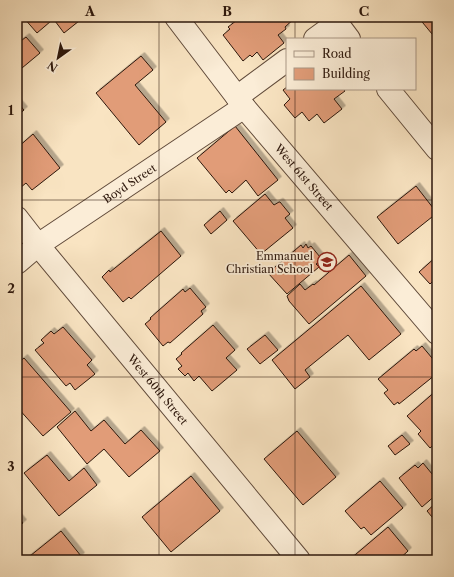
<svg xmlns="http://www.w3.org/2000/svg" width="454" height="577" viewBox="0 0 454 577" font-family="'Libre Caslon Text',serif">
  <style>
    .building { fill: #e19c78; stroke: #2d170c; filter: url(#shadow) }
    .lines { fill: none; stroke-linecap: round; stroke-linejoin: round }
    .minor-casing { stroke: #604a3a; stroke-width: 24 }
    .minor { stroke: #fbedd7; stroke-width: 22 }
    .grid { fill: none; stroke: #2d170c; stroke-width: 1; stroke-opacity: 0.55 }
    .labels { text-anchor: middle; stroke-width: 3.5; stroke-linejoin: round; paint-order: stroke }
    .street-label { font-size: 11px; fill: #2d170c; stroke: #fbedd7 }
    .poi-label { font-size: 11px; fill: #2d170c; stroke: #fbedd7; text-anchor: end }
    .neatline { fill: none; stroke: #2d170c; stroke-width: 1.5 }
    .grid-label { font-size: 13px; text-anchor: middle; font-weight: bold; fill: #2d170c }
  </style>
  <defs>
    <filter id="shadow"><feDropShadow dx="3.5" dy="-3.5" stdDeviation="0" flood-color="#0004"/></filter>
  </defs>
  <rect width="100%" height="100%" fill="#f9e4c2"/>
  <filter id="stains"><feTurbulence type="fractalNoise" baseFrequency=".005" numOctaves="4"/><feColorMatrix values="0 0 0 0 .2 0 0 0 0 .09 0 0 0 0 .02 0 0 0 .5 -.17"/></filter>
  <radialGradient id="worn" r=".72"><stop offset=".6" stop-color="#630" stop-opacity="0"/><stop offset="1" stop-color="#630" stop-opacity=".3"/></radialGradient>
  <path class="building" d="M23,17h24l4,4 -14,12z
    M52,17h32l-20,16z
    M209,17h12l-3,2 -1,-1 -4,3z
    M241,17h55l-11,10 1,2 -8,6 6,8 -21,17 -6,-8 -5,5 -2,-2 -7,6 -20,-26 7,-6 -2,-2z
    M418,17h19v23z
    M26,37l14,16 -18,15 -5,-5v-19z
    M141,56l12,14 -18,15 31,37 -27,23 -43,-52z
    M287,87v2h56l2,2 -11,8 8,10 -18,14 -7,-9 -8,7 -7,-9 -7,6 -11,-13 6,-6 -7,-9z
    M17,102l7,8 -7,6z
    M235,126l43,54 -20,16 -12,-16 -14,13 -3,-3 -3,3 -29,-35z
    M33,134l27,34 -28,22 -6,-7 -6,5 -3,-4v-36z
    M416,186l21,27 -39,31 -21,-27z
    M265,194l9,11 5,-3h1l9,11 1,1 -5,4 8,10 -32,26 -28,-33z
    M220,211l7,9 -16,14 -7,-9z
    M161,231l20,25 -50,43 -2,-2 -6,5 -21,-25 7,-7 1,2z
    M306,244l2,4 3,-2 9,11 -2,2 2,2 -4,3 3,3 -32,27 -19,-21 33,-28 2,3z
    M349,255l17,21 -57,48 -20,-23 -2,-5 13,-12 5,6 8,-6 1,1z
    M437,256v32l-5,-6 -2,2 -11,-12z
    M361,286l40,48 -32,26 -21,-25 -43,35 5,7 -15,12 -23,-29z
    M190,288l16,19 -5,4 2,3 -33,29 -2,-1 -5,4 -18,-22 6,-5 -1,-1 33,-29 2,3z
    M213,325l22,25 -9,8 11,12 -25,21 -13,-15 -5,5 -6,-8 -3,3 -7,-7 4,-3 -6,-7 6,-5 -1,-1z
    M63,327l29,33 -5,5 8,9 -20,16 -5,-7 -4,3 -31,-36 9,-7 -3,-3 10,-9 3,3z
    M265,335l13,15 -18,14 -13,-15z
    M422,346l15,18v6l-3,3 1,2 -36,29 -1,-2 -4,3 -10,-12 4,-3 -10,-11 36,-30 2,2z
    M24,358l47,54 -28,24 -26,-29v-43z
    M437,390v52l-7,6 -12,-14 3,-3 -14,-15z
    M75,411l16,20 13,-11 21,24 16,-14 19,21 -31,26 -25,-28 -17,15 -30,-37z
    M297,431l39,46 -33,28 -39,-46z
    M402,435l8,9 -15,11 -7,-9z
    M47,455l22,26 15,-13 13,17 -38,31 -35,-43z
    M423,463l14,17v14l-15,13 -23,-29 16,-13 3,3z
    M191,476l29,35 -49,41 -29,-35z
    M380,481l23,27 -32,27 -7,-8 -3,2 -16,-18z
    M437,502v21l-10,-12z
    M17,516l6,7 -6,5z
    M388,527l20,24 -10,9h-49z
    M61,531l20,25 -5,4h-51z"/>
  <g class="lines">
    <defs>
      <g id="minor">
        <path id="s1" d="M176,17l61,80 7,10 193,226"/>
        <path d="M315,39l22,-16 12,16"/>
        <path d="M388,89l49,60"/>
        <path d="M237,97l50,-37"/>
        <path id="s2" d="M17,218l21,27 261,315"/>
        <path id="s3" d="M17,263l21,-18 206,-138"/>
      </g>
    </defs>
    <use href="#minor" class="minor-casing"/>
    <use href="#minor" class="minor"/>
  </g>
  <path class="grid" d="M159,17v543M295,17v22M295,89v471M17,200h420M17,377h420"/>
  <defs>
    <symbol id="school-ring" viewBox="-11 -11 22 22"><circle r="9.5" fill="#fbedd7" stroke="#8f2418" stroke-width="1.5"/><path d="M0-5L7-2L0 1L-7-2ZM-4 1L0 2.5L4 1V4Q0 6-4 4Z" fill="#8f2418"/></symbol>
  </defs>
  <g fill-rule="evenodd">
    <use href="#school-ring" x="316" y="251" width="22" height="22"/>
  </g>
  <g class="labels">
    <g class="street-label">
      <text dy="4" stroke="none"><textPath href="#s1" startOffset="205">West 61st Street</textPath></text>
      <text dy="4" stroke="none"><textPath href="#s3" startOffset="138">Boyd Street</textPath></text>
      <text dy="4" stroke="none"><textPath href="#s2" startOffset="222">West 60th Street</textPath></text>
    </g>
    <g class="poi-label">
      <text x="313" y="260">Emmanuel<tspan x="313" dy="13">Christian School</tspan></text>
    </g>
  </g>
  <rect width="454" height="577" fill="none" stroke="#f9e4c2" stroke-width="44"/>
  <rect x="286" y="38" width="130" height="52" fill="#fbedd7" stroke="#a99786"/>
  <rect x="294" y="51" width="20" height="6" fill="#fbedd7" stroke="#a99786"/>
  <text x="322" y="58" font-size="12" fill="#2d170c">Road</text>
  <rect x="294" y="68" width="20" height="12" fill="#e19c78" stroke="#a99786"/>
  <text x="322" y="78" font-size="12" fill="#2d170c">Building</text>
  <g transform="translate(58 58) rotate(213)" stroke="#fbedd7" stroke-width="3" paint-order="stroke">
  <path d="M0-3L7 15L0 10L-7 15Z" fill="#2d170c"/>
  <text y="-6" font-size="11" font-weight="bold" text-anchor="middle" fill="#2d170c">N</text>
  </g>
  <rect x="22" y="22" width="410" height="533" class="neatline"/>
  <g class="grid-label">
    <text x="90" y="16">A</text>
    <text x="227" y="16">B</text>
    <text x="364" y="16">C</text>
    <text x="11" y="115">1</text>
    <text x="11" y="293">2</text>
    <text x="11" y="471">3</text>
  </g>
  <rect width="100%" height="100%" filter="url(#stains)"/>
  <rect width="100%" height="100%" fill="url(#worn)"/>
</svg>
